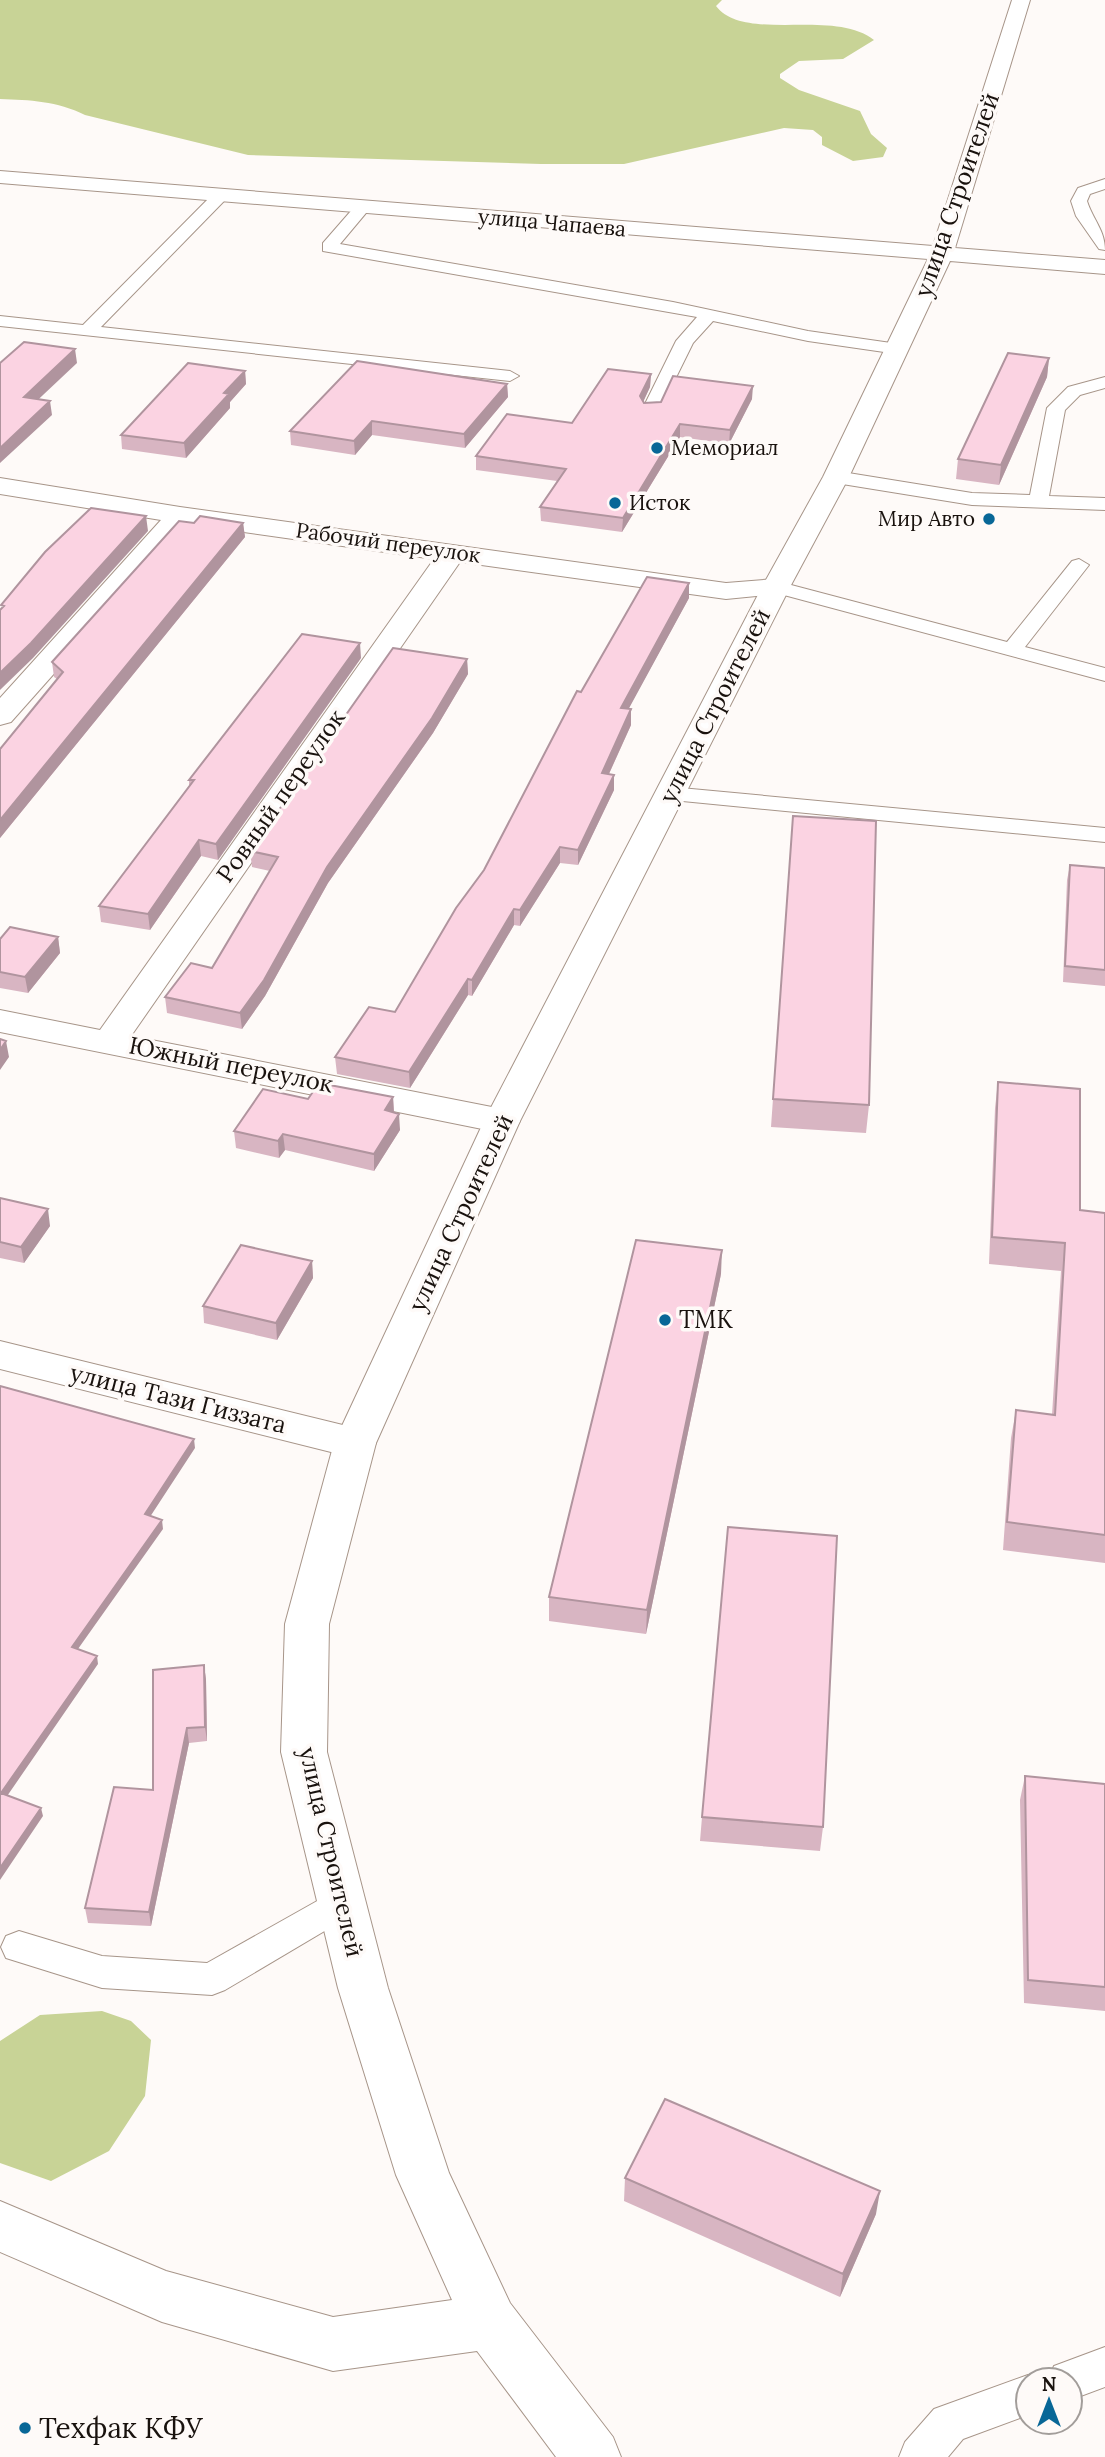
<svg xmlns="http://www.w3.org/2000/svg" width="1105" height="2457" viewBox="0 0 1105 2457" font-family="Lora,serif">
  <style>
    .forest { fill: #c8d396 }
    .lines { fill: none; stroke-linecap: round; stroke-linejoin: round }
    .service-casing { stroke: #a79589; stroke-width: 2 }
    .minor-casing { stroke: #a79589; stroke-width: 2 }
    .tertiary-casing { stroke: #a79589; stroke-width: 2 }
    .service { fill: #fff; fill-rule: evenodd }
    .minor { fill: #fff; fill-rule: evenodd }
    .tertiary { fill: #fff; fill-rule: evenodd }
    .wall { fill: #d8b5c2 }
    .shaded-wall { fill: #b0949e }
    .building { fill: #fbd3e2; stroke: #b0949e; stroke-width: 2 }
    .poi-dot { fill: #086797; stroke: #fefaf8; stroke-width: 2.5 }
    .labels { text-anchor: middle; stroke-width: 7; stroke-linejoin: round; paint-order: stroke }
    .far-street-label { font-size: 21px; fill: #19120e; stroke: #fefaf8 }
    .far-poi-label { font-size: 21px; fill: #19120e; stroke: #fefaf8; text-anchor: start }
    .street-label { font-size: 24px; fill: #19120e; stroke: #fefaf8 }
    .poi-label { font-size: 24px; fill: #19120e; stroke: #fefaf8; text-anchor: start }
    .near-poi-label { font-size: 28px; fill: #19120e; stroke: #fefaf8; text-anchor: start }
  </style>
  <rect width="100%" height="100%" fill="#fefaf8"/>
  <path class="forest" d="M0,0h722l-6,6c28,37 117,2 158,34l-31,19 -44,2 -19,13v4l19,12 61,21 11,23 16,14 -4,9 -30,4 -31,-16v-8l-9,-7 -29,-2 -160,36h-83l-293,-9 -163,-40c-28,-14 -55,-15 -85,-16z
    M102,2011l29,10 20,19 -6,56 -36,55 -58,30 -51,-18v-122l40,-26z"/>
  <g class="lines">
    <defs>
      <path id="service" d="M1105,179v10l-15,5 -3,7c6,19 18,29 18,49l-6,-1 -23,-33 -5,-15 7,-13z
        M221,190l8,5 -2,3 -126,129 409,44 9,5 -9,5 -510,-55v-10l83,9 132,-133z
        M363,202l8,5 -31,37 333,58 135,29 90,13 9,5 -9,5 -90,-13 -95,-20 -20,22 -35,71h-14l-2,-4 34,-69 21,-24 -374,-66v-8l34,-39z
        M1105,377v11l-25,7 -15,15 -16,86 56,2v12l-133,-5 -136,-22 -10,-6 10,-6 136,22 58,2 17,-87 21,-21z
        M1079,559l10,6 -64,82 80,21v13l-336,-90 -3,-4 10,-6 231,61 65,-81z
        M670,787l435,41v14l-443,-43 -3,-5z
        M342,1887l13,4 5,11 -5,11 -130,77 -13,5 -110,-7 -96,-30 -5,-11 5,-11 13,-5 83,25 105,7z
        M1105,2347v40l-35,13v-20h-22l6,-14z
        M1028,2375l13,5h-13v35l-65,24 -15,18h-49l6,-15 29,-33z"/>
      <path id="minor" d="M0,478l180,29 546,76 50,-4 10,2 4,6 -4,6 -60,6 -266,-37 -329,474 371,73 13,4 5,8 -5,8 -13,4 -502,-101v-22l100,20 334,-471 -247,-35 -176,198 -11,3v-27l161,-178 -161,-26z
        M0,1341l355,87 15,4 6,11 -6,11 -15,4 -355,-89z"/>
      <path id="tertiary" d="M1012,0h18l-75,248 150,12v14l-155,-13 -101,216 -59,110 -270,534 -144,322 -47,181 -2,128 61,236 61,185 61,130 103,134 8,20h-65l-79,-106 -144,20 -171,-49 -162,-70v-51l166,70 167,46 119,-17 -56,-125 -58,-187 -57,-236 4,-128 49,-181 150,-322 278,-534 61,-110 105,-218 -928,-76v-12l933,75z"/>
    </defs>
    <use href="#service" class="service-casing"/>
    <use href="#minor" class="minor-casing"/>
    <use href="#tertiary" class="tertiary-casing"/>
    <use href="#service" class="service"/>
    <use href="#minor" class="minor"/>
    <use href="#tertiary" class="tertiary"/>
  </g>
  <path class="wall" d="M1049,358l-2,19 -48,108 -43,-6 2,-20z
    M245,371l1,13 -16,18v6l-44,50 -64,-9 -1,-14z
    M651,374l-1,13 -7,14 1,2 108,-4 -23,45 -49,-7 -58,95 -81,-11 -1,-14 17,-26 -81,-11v-14l96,-33z
    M507,384l1,13 -43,51 -93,-13 -17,20 -64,-10 -1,-14z
    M194,523h49l2,14 -245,301v-89l57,-70 -3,-2 -2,-15z
    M689,583v15l-61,111h3v16l-22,49 5,16 -36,75 -18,-2 -40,63 -6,-1 -42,71 -4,-1 -58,93 -73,-14 -2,-17 60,-45 89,-142 97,-178z
    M361,658l-143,202 -17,-4 -51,74 -49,-8 -2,-16 90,-120v-6z
    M467,659l1,15 -35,59 -105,150 -63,113 -23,33 -75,-16 -2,-16 47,-29 58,-97 -18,-4 -2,-16z
    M793,816l76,289 -3,28 -95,-6z
    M1070,865l35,3v118l-42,-4 4,-102z
    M58,937l2,16 -32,40 -28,-5v-49z
    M998,1082l82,128 25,3v350l-102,-13 8,-112 5,-28 36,5 9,-144 -72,-7 6,-156z
    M393,1097l1,15 6,18 -26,41 -89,-21 -6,8 -43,-10 -2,-17 74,-32z
    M0,1198l50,28 -26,37 -24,-5z
    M312,1261l1,17 -36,62 -73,-17 -1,-17z
    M721,1274l-75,360 -97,-13v-24z
    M204,1665l2,15 1,61 -18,2 -38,183 -63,-3 -3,-15 68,-118z
    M1025,1776l80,8v227l-81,-8 -4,-203z
    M702,1817l121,10 -3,24 -120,-10z
    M625,2178l251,36 -36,83 -216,-96z"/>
  <path class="shaded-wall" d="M75,349l2,14 -51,48 -2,-14z
    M1049,358l-2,19 -48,108 2,-20z
    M245,371l1,13 -16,18v6l-44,50 -2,-15 40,-50z
    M651,374l-1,13 -10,22v-13z
    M507,384l1,13 -43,51 -1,-14z
    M753,386l-1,13 -23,45 1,-14z
    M50,401l2,14 -52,48v-15z
    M372,421v14l-17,20 -1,-14z
    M680,424v13l-58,95 1,-14z
    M146,516l2,15 -115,127 -33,32v-17z
    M243,523l2,14 -245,301v-18z
    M689,583v15l-68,125v-15z
    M360,643l1,15 -143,202 -2,-16z
    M467,659l1,15 -35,59 -105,150 -63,113 -23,33 -2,-16 87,-146z
    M631,709v16l-29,64v-16z
    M614,775v15l-36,75v-15z
    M199,840l2,16 -51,74 -2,-16z
    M560,847v16l-40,63v-16z
    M514,909v16l-42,71v-16z
    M58,937l2,16 -32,40 -3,-16z
    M468,979v16l-58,93 -1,-16z
    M6,1041l3,16 -9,13v-20z
    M393,1097l1,17 -9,-4z
    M399,1114l1,16 -26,41v-17z
    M283,1134l2,16 -6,8 -1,-17z
    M48,1209l2,17 -26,37 -3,-16z
    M722,1250l-1,24 -75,360 1,-24z
    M312,1261l1,17 -36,62 -1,-17z
    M194,1439l1,9 -49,75 -1,-9z
    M162,1520l1,9 -90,127 -1,-9z
    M97,1656l1,8 -95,138 -2,-9z
    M204,1665l2,15 1,61 -2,-14z
    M187,1728l2,15 -38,183 -2,-14z
    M41,1808l2,8 -43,64v-12z
    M880,2191l-4,23 -36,83 3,-23z"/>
  <path class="building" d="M24,342l51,7 -51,48 26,4 -50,47v-85z
    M1008,353l41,5 -48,107 -43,-6z
    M357,361l150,23 -43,50 -92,-13 -18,20 -64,-10z
    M188,363l57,8 -21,22 5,1 -45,49 -63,-8z
    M608,369l43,5 -11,22 4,7 17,-1 12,-26 80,10 -23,44 -50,-6 -57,94 -83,-11 26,-38 -90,-13 31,-42 65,9z
    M91,508l55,8 -115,127 -31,30v-63l4,-4 -3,-1 44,-53z
    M200,516l43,7 -243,297v-71l63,-77 -11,-10 127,-141 15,2z
    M647,577l42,6 -68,125 10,1 -29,64 12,2 -36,75 -18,-3 -40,63 -6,-1 -42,71 -4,-1 -59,93 -74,-15 34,-50 26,5 61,-104 28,-38 93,-179 4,1z
    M302,634l58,9 -144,201 -17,-4 -51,74 -49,-8 95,-126h-5z
    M393,648l74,11 -35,59 -105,149 -63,113 -24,33 -75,-16 26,-34 21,5 66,-111 -28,-6z
    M793,816l83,5 -7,284 -96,-6z
    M1070,865l35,3v102l-40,-4z
    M10,927l48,10 -33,40 -25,-5v-33z
    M0,1039l6,2 -6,9z
    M998,1082l82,7v121l25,3v322l-98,-13 9,-112 39,5 10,-172 -73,-6z
    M319,1083l74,14 -8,13 14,4 -25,40 -91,-20 -5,7 -44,-10 29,-42 45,10z
    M0,1198l48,11 -27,38 -21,-5z
    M636,1240l86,10 -75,360 -98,-13z
    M241,1245l71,16 -36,62 -73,-17z
    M0,1386l194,53 -49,75 17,6 -90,127 25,9 -96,137 40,15 -41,60z
    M728,1527l109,9 -14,291 -121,-10z
    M204,1665l1,62 -18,1 -38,184 -64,-4 29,-121 39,3v-120z
    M1025,1776l80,8v203l-77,-7z
    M665,2099l215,92 -37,83 -218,-96z"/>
  <g class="poi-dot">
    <circle cx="657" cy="448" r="7"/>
    <circle cx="615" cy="503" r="7"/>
    <circle cx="989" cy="519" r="7"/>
    <circle cx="665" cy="1320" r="7"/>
    <circle cx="25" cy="2428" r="7"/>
  </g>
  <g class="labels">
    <g class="far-street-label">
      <text transform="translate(552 223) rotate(5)" y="7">улица Чапаева</text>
      <text transform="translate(388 543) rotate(8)" y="7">Рабочий переулок</text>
    </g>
    <g class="far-poi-label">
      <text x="671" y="455">Мемориал</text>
      <text x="629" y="510">Исток</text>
      <text x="975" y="526" text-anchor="end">Мир Авто</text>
    </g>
    <g class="street-label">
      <text transform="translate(957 195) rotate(-71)" y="8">улица Строителей</text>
      <text transform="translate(715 706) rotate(-63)" y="8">улица Строителей</text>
      <text transform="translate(281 796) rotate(-55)" y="8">Ровный переулок</text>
      <text transform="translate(231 1065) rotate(11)" y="8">Южный переулок</text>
      <text transform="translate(461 1213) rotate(-65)" y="8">улица Строителей</text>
      <text transform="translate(178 1399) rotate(14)" y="8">улица Тази Гиззата</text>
      <text transform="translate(331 1852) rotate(77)" y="8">улица Строителей</text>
    </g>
    <g class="poi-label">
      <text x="679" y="1328">ТМК</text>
    </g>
    <g class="near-poi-label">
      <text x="39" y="2438">Техфак КФУ</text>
    </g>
  </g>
  <g transform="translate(1049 2401)"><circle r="33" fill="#fefaf8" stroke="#a29d9a" stroke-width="2"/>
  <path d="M0-5L12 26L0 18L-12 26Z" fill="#086797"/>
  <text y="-10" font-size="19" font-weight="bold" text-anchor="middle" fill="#19120e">N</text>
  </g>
</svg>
